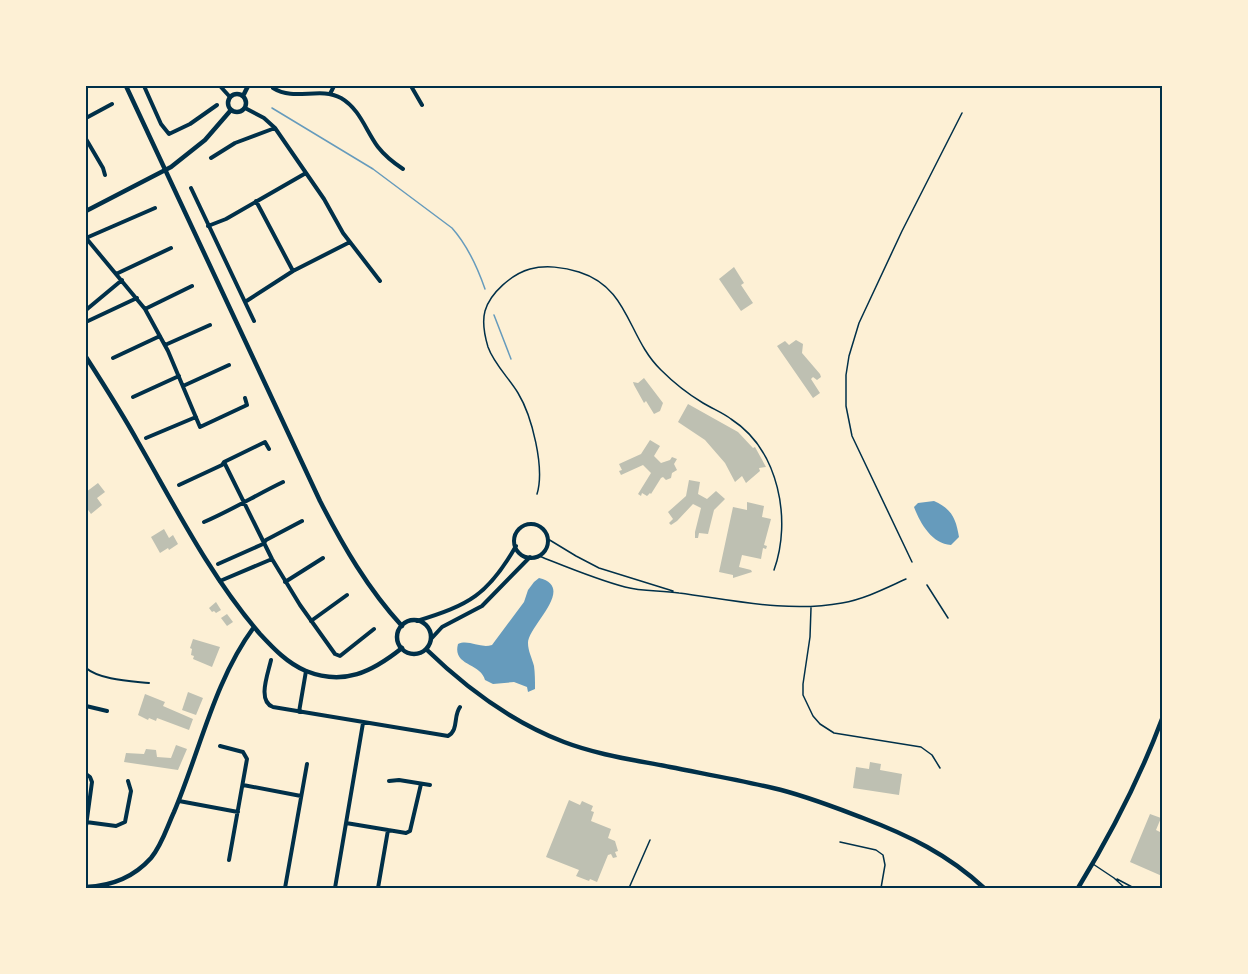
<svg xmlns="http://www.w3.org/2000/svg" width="1248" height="974" viewBox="0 0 1248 974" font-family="Mulish,sans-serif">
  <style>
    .water { fill: #669bbc }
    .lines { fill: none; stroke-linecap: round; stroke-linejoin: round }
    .stream { stroke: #669bbc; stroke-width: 1.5 }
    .building { fill: #bec0b2 }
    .service { stroke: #003049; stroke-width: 1.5 }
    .pedestrian { stroke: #003049; stroke-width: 2 }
    .minor { stroke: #003049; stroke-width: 4 }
    .tertiary { stroke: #003049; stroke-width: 4.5 }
    .secondary { stroke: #003049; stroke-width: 4.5 }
    .neatline { fill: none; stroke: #003049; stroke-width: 2 }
  </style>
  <rect width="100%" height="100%" fill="#fdf0d5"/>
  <path class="water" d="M934,501c18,8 22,18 25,36l-8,8c-19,-1 -31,-22 -37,-38l4,-4z
    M539,578c38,9 -11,48 -11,65 0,8 4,15 6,23 1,7 1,15 1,23l-7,3 -1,-5 -13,-5 -21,2 -8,-4c-4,-17 -33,-14 -27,-36 11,-5 22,5 34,1l32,-43 4,-12 6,-8z"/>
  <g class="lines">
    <path class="stream" d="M272,108l101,61 79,59c16,18 25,38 33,61
      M494,315l17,44"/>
  </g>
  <path class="building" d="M734,267l10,16 -3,2 12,18 -12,8 -22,-32z
    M796,340l7,4 -1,9 18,21 1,3 -4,3 -4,-3 -2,2 9,14 -7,5 -36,-52 8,-5 4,4z
    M644,378l19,25 -3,8 -6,3 -8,-13 -2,2 -10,-18 -1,-3 5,1z
    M688,404l50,28 15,16 2,-1 11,20 -7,1 1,3 -14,12 -4,-7 -7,6 -10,-19 -20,-23 -27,-18z
    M650,440l10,6 -6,10 7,7 9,-3 2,-3 5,2 -3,5 3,6 -5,3 -1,5 -5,2 -3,-3 -2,1 -10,16 -1,-1 -3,3 -5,-3 -1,3 -3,-2 13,-21 -8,-8 -22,10 -2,-4 3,-1 -3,-6 22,-10z
    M689,480l11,2 -2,12 9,5 9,-8 9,8 -11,11 -6,24 -9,-1 -1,5h-3v-6l6,-24 -8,-4 -16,17 -6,4 -2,-2 4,-4 -5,-7 18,-16z
    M98,483l7,9 -8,6 5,7 -11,9 -5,-7v-15z
    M747,502l17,4 -2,11 9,2 -7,26 3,1 -1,3 -3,-1 -2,11 -19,-4 -3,12 12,3 1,2 -19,6v-3l-14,-3 14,-65 14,3z
    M164,529l5,9 4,-3 5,9 -9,6 -1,-2 -8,5 -9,-16z
    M216,602l5,8 -5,3 -2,-2 -2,1 -3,-4z
    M227,614l6,8 -6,4 -6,-8z
    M193,639l27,8 -8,20 -19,-8 1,-3 -3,-1 1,-6 -2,-1z
    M188,692l15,6 -7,17 -14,-5z
    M145,694l20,8 -2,4 30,13 -4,11 -32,-12 -1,3 -7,-3 -1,2 -10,-5z
    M176,745l11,4 -9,21 -54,-8 2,-9 18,1 2,-5 10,1 1,7 14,1z
    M870,762l11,2 -1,6 22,4 -3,21 -46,-7 3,-21 13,2z
    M569,800l11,5 2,-4 11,5 -2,5 3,1 -3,9 20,8 -3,9 7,3 3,10 -3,1 2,5 -4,1 -2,-4 -3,1 -11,27 -7,-3 -1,2 -13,-5 3,-6 -33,-13z
    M1150,814l11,4 -5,12 6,3v43l-32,-14z"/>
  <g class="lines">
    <path class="service" d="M537,494c8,-26 -5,-78 -19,-101 -9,-15 -24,-29 -30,-46 -3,-10 -6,-25 -3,-36 5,-18 27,-37 45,-42 15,-4 34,-2 49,3 51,16 48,65 82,98 13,13 27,24 42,33 10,6 20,10 28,16 48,31 61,101 43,151
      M548,539l28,17 23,12 74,23
      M539,556c28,11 56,23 86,31 18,5 36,3 54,6 54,7 109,20 163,10 23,-4 44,-15 64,-24
      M912,562l-60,-126 -6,-30v-31l3,-19 10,-33 43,-92 60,-118
      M927,585l21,33
      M811,608l-1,29 -7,47v11l10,21 7,8 14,9 87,14 11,8 8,13
      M840,842l36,8 7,5 2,10 -4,23
      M1093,864l21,14 11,10
      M1117,879l17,9
      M629,888l21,-48"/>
    <path class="pedestrian" d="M86,668c14,12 45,13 63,15"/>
    <path class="minor" d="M144,86l17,38 8,10 21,-10 27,-19
      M220,86l10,11
      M411,86l11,19
      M273,88c22,14 46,-2 68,10 19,11 25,33 37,49 7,9 16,16 25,22
      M330,94l4,-8
      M245,108l19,10 11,10 49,71 19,34 37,48
      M86,118l26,-14
      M86,139l17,29 2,7
      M211,158l24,-15 40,-15
      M191,188l63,133
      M256,201l37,70
      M208,226l18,-7 80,-46
      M86,238l59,71 23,42 32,76 47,-22 -2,-7
      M86,238l69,-30
      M116,274l55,-26
      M245,302l48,-31 57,-29
      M145,309l47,-23
      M86,310l36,-30
      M88,321l49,-23
      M165,345l45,-20
      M113,358l47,-22
      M183,386l46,-21
      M133,397l46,-21
      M146,438l50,-21
      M224,462l48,97 28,46 35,49 5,2 34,-27
      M179,485l43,-20 2,-3 41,-20 4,7
      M204,522c28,-12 52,-27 79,-40
      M514 541a17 17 0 1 1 34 0a17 17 0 1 1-34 0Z
      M218,564l45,-20 3,-4 36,-19
      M220,581l52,-22
      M285,582l38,-24
      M311,621l36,-26
      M417,621c52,-16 71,-26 99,-75
      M431,639l11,-12 40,-21 48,-49
      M271,660c-3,14 -14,41 2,47l175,29c11,-6 5,-20 12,-29
      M86,706l21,5
      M299,712l7,-41
      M220,746l23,6 4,7 -18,101
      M86,774l4,3 2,5 -6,44
      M389,781l10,-1 31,5
      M243,785l58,11
      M179,801l59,11
      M86,822l30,4 9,-4 6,-31 -3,-10
      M346,823l60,10 4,-2 11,-47
      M285,888l22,-124
      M335,888l28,-165
      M378,888l10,-58"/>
    <path class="tertiary" d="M228 103a9 9 0 1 1 18 0a9 9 0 1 1-18 0Z
      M243,96l5,-10
      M86,211l85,-44 34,-27 26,-30
      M86,357c18,28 36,56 52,85 38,66 72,134 122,192 13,14 27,29 46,37 38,15 66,1 96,-23
      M86,887c25,-1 48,-10 65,-29 11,-13 16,-31 23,-46 26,-61 40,-131 80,-185"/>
    <path class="secondary" d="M126,86l194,415c23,45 48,88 82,125
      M397 637a17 17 0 1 1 34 0a17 17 0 1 1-34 0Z
      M426,649c40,39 86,73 138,93 34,13 71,18 106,25 35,7 69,13 103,21 31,7 61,19 90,30 45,17 86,37 121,70
      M1078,888c33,-54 62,-110 84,-169"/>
  </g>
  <rect width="1248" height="974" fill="none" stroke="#fdf0d5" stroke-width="174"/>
  <rect x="87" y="87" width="1074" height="800" class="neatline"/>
</svg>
